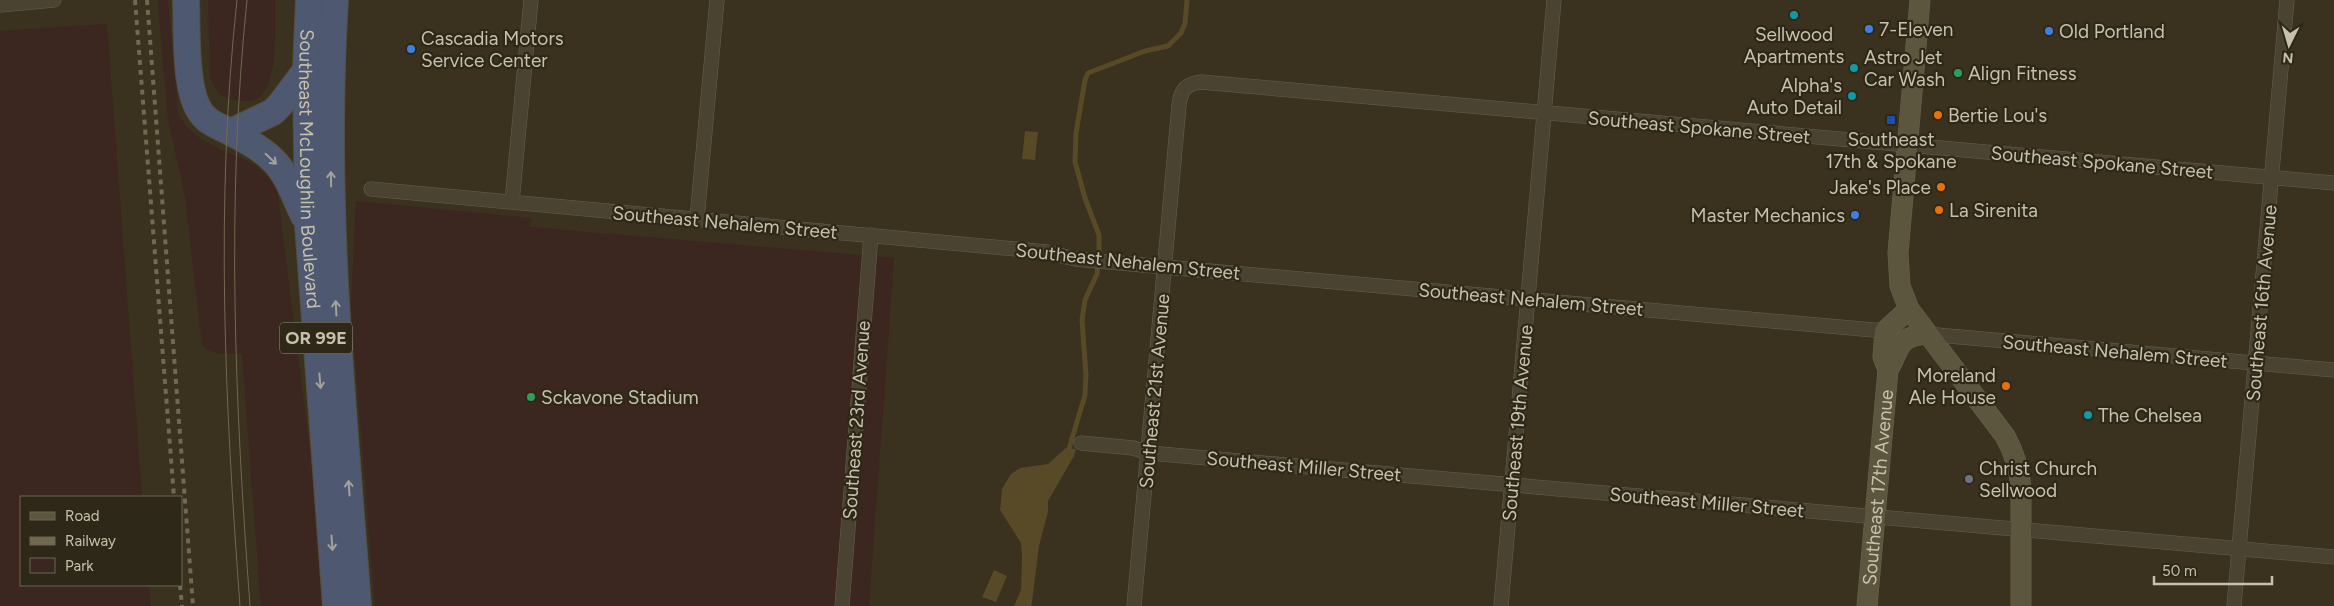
<svg xmlns="http://www.w3.org/2000/svg" width="2334" height="606" viewBox="0 0 2334 606" font-family="Figtree,sans-serif">
  <style>
    .green { fill: #3b2620 }
    .water { fill: #584927 }
    .lines { fill: none; stroke-linecap: round; stroke-linejoin: round }
    .stream { stroke: #584927; stroke-width: 5 }
    .street-casing { stroke: #68614f; stroke-width: 15 }
    .secondary-casing { stroke: #68614f; stroke-width: 21 }
    .highway-casing { stroke: #544e3c; stroke-width: 28 }
    .street { stroke: #4a4332; stroke-width: 14 }
    .secondary { stroke: #5d563f; stroke-width: 20 }
    .highway { stroke: #4e5871; stroke-width: 26 }
    .tram { stroke: #726953; stroke-width: 1 }
    .rail { stroke: #726953; stroke-width: 4; stroke-dasharray: 5 5; stroke-linecap: butt }
    .oneway { stroke: #a3a19a }
    .culture-dot { fill: #0f9aa8; stroke: #2e2818; stroke-width: 2 }
    .shop-dot { fill: #3f7fe0; stroke: #2e2818; stroke-width: 2 }
    .leisure-dot { fill: #2e9e5b; stroke: #2e2818; stroke-width: 2 }
    .food-dot { fill: #e8710a; stroke: #2e2818; stroke-width: 2 }
    .transit-dot { fill: #1a4fb4; stroke: #2e2818; stroke-width: 2 }
    .worship-dot { fill: #6b7280; stroke: #2e2818; stroke-width: 2 }
    .labels { text-anchor: middle; stroke-width: 4.5; stroke-linejoin: round; paint-order: stroke }
    .shield { fill: #2e2818; stroke: #999280; stroke-width: 1 }
    .shield-label { font-size: 18px; font-weight: bold; fill: #c7c0ac }
    .poi-label { font-size: 19px; fill: #c7c0ac; stroke: #2e2818; text-anchor: start }
    .street-label { font-size: 19px; fill: #c7c0ac; stroke: #2e2818 }
  </style>
  <rect width="100%" height="100%" fill="#3a311e"/>
  <path class="green" d="M158,0h10l10,114c27,46 72,31 99,75l34,269 12,148h-62l-19,-252c-16,-1 -28,3 -40,-9l-17,-148 -17,-78z
    M208,0h67c-1,23 5,88 -19,99 -6,3 -14,2 -20,1 -15,-1 -22,-11 -26,-24z
    M107,24l35,473h-121v88h128l2,21h-151v-575z
    M356,201l175,17 -1,9 364,31 -25,348h-494l-24,-298z"/>
  <path class="water" d="M1025,131l13,1 -3,28 -13,-1z
    M1066,448l10,1 -2,7 -26,45v11l-9,34 -7,56 -1,4h-17l7,-16 1,-32 -1,-15 -21,-33 2,-21 9,-15 9,-6 28,-4z
    M994,570l13,6 -11,26 -14,-5z"/>
  <g class="lines">
    <path class="stream" d="M1068,452l17,-57 1,-20 -4,-55 3,-20 12,-26 2,-23v-16l-14,-37 -10,-36 1,-29 9,-53 3,-7 57,-22 23,-5 13,-13 4,-10 2,-23"/>
    <defs>
      <path id="street" d="M0,5l54,-5
        M371,189l676,63 28,7 810,72
        M512,202l19,-202
        M697,219l20,-219
        M1926,334l408,36
        M1081,443l52,5 16,5 1185,104
        M842,606l29,-371
        M1134,606l45,-501c2,-15 6,-21 22,-23l1133,101
        M1501,606l53,-606
        M2234,606l53,-606"/>
      <g id="secondary">
        <path d="M1920,0l-22,253 2,33 9,23 96,127c10,18 15,34 16,54v116"/>
        <path d="M1888,370c13,-21 8,-33 38,-36"/>
        <path id="s1" d="M1867,606l21,-236 -5,-13 2,-26 24,-22"/>
      </g>
      <g id="highway">
        <path d="M186,0c1,29 -1,81 11,106 7,16 20,19 35,27 14,7 30,16 41,27 15,15 22,38 31,56"/>
        <path id="s2" d="M309,0l-3,70 2,154 28,382"/>
        <path d="M335,0c-13,202 8,404 23,606"/>
        <path d="M231,132l42,-20 7,-7 26,-35"/>
      </g>
    </defs>
    <use href="#street" class="street-casing"/>
    <use href="#secondary" class="secondary-casing"/>
    <use href="#highway" class="highway-casing"/>
    <use href="#street" class="street"/>
    <use href="#secondary" class="secondary"/>
    <use href="#highway" class="highway"/>
    <path class="tram" d="M237,0c-22,202 -12,404 3,606
      M247,0c-21,202 -12,404 3,606"/>
    <path class="rail" d="M135,0l39,497
      M147,0l46,606
      M180,585l2,21"/>
  </g>
  <defs><path id="oneway-shaft" d="M-6 0H5M1.5-3L5.5 0L1.5 3" fill="none" stroke-width="1.6" stroke-linecap="round" stroke-linejoin="round" transform="scale(1.25)"/></defs>
  <g class="oneway">
    <use href="#oneway-shaft" transform="translate(271 159) rotate(44)"/>
    <use href="#oneway-shaft" transform="translate(331 179) rotate(-91)"/>
    <use href="#oneway-shaft" transform="translate(336 308) rotate(-93)"/>
    <use href="#oneway-shaft" transform="translate(320 381) rotate(85)"/>
    <use href="#oneway-shaft" transform="translate(349 488) rotate(-94)"/>
    <use href="#oneway-shaft" transform="translate(332 543) rotate(86)"/>
  </g>
  <g class="culture-dot">
    <circle cx="1794" cy="15" r="5"/>
    <circle cx="1854" cy="68" r="5"/>
    <circle cx="1852" cy="96" r="5"/>
    <circle cx="2088" cy="415" r="5"/>
  </g>
  <g class="shop-dot">
    <circle cx="1869" cy="29" r="5"/>
    <circle cx="2049" cy="31" r="5"/>
    <circle cx="411" cy="49" r="5"/>
    <circle cx="1855" cy="215" r="5"/>
  </g>
  <g class="leisure-dot">
    <circle cx="1958" cy="73" r="5"/>
    <circle cx="531" cy="397" r="5"/>
  </g>
  <g class="food-dot">
    <circle cx="1938" cy="115" r="5"/>
    <circle cx="1941" cy="187" r="5"/>
    <circle cx="1939" cy="210" r="5"/>
    <circle cx="2006" cy="386" r="5"/>
  </g>
  <rect class="transit-dot" x="1886" y="115" width="10" height="10" rx="2.5"/>
  <circle class="worship-dot" cx="1969" cy="479" r="5"/>
  <g class="labels">
    <rect class="shield" x="280" y="322.5" width="72" height="31" rx="4"/>
    <g class="shield-label">
      <text x="316" y="344">OR 99E</text>
    </g>
    <g class="poi-label">
      <text x="1879" y="36">7-Eleven</text>
      <text x="2059" y="38">Old Portland</text>
      <text x="1794" y="41" text-anchor="middle">Sellwood<tspan x="1794" dy="22">Apartments</tspan></text>
      <text x="421" y="45">Cascadia Motors<tspan x="421" dy="22">Service Center</tspan></text>
      <text x="1864" y="64">Astro Jet<tspan x="1864" dy="22">Car Wash</tspan></text>
      <text x="1968" y="80">Align Fitness</text>
      <text x="1842" y="92" text-anchor="end">Alpha's<tspan x="1842" dy="22">Auto Detail</tspan></text>
      <text x="1948" y="122">Bertie Lou's</text>
      <text x="1891" y="146" text-anchor="middle">Southeast<tspan x="1891" dy="22">17th &amp; Spokane</tspan></text>
      <text x="1931" y="194" text-anchor="end">Jake's Place</text>
      <text x="1949" y="217">La Sirenita</text>
      <text x="1845" y="222" text-anchor="end">Master Mechanics</text>
      <text x="1996" y="382" text-anchor="end">Moreland<tspan x="1996" dy="22">Ale House</tspan></text>
      <text x="541" y="404">Sckavone Stadium</text>
      <text x="2098" y="422">The Chelsea</text>
      <text x="1979" y="475">Christ Church<tspan x="1979" dy="22">Sellwood</tspan></text>
    </g>
    <g class="street-label">
      <text transform="translate(1699 127) rotate(5)" y="7">Southeast Spokane Street</text>
      <text transform="translate(2102 162) rotate(5)" y="7">Southeast Spokane Street</text>
      <text dy="7" stroke="none"><textPath href="#s2" startOffset="169">Southeast McLoughlin Boulevard</textPath></text>
      <text transform="translate(725 222) rotate(5)" y="7">Southeast Nehalem Street</text>
      <text transform="translate(1128 261) rotate(6)" y="7">Southeast Nehalem Street</text>
      <text transform="translate(1531 299) rotate(5)" y="7">Southeast Nehalem Street</text>
      <text transform="translate(2261 303) rotate(-85)" y="7">Southeast 16th Avenue</text>
      <text transform="translate(2115 351) rotate(5)" y="7">Southeast Nehalem Street</text>
      <text transform="translate(1154 391) rotate(-85)" y="7">Southeast 21st Avenue</text>
      <text transform="translate(856 420) rotate(-86)" y="7">Southeast 23rd Avenue</text>
      <text transform="translate(1517 423) rotate(-85)" y="7">Southeast 19th Avenue</text>
      <text transform="translate(1304 466) rotate(5)" y="7">Southeast Miller Street</text>
      <text dy="7" stroke="none"><textPath href="#s1" startOffset="119">Southeast 17th Avenue</textPath></text>
      <text transform="translate(1707 502) rotate(5)" y="7">Southeast Miller Street</text>
    </g>
  </g>
  <rect x="20" y="496" width="162" height="90" fill="#2e2818" stroke="#6b6553"/>
  <rect x="30" y="512" width="25" height="8" fill="#5d563f" stroke="#6b6553"/>
  <text x="65" y="521" font-size="15" fill="#c7c0ac">Road</text>
  <rect x="30" y="537" width="25" height="8" fill="#726953" stroke="#6b6553"/>
  <text x="65" y="546" font-size="15" fill="#c7c0ac">Railway</text>
  <rect x="30" y="558" width="25" height="15" fill="#3b2620" stroke="#6b6553"/>
  <text x="65" y="571" font-size="15" fill="#c7c0ac">Park</text>
  <g transform="translate(2289 45) rotate(185)" stroke="#2e2818" stroke-width="4" paint-order="stroke">
  <path d="M0-4L9 19L0 12L-9 19Z" fill="#c7c0ac"/>
  <text y="-8" font-size="14" font-weight="bold" text-anchor="middle" fill="#c7c0ac">N</text>
  </g>
  <path d="M2154 576v8h118v-8" fill="none" stroke="#c7c0ac" stroke-width="2.5"/>
  <text x="2162" y="576" font-size="15" fill="#c7c0ac" stroke="#2e2818" stroke-width="4" paint-order="stroke">50 m</text>
</svg>
